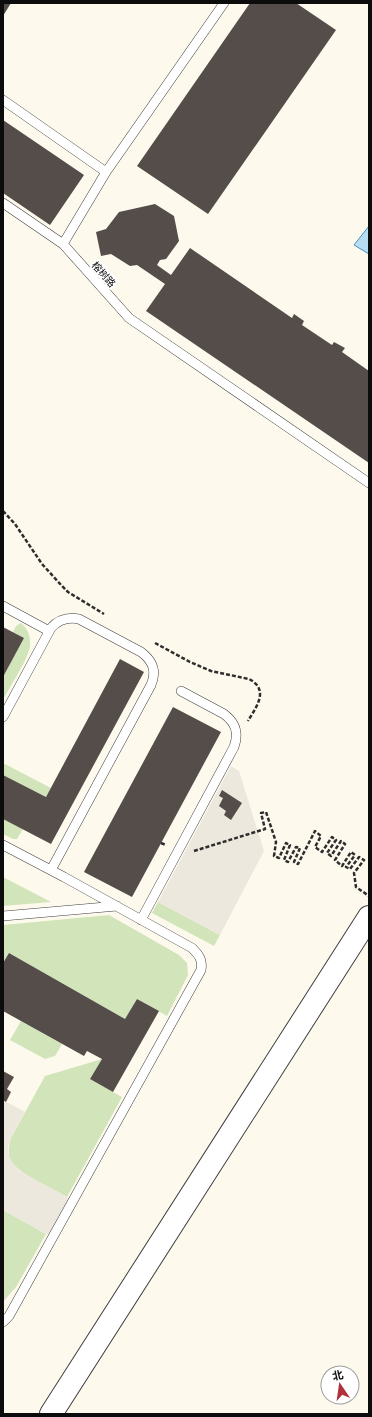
<svg xmlns="http://www.w3.org/2000/svg" width="372" height="1417" viewBox="0 0 372 1417" font-family="Georgia,'Noto Sans SC',serif">
  <style>
    .green { fill: #d2e5ba }
    .plaza { fill: #ece8dd }
    .water { fill: #b6ddf1; stroke: #4394c2 }
    .building { fill: #544d4a }
    .lines { fill: none; stroke-linecap: round; stroke-linejoin: round }
    .service-casing { stroke: #3f3f3f; stroke-width: 10 }
    .tertiary-casing { stroke: #3f3f3f; stroke-width: 24 }
    .path { stroke: #2e2e2e; stroke-width: 2.5; stroke-dasharray: 4 2; stroke-linecap: butt }
    .service { stroke: #fff; stroke-width: 9 }
    .tertiary { stroke: #fff; stroke-width: 22 }
    .labels { text-anchor: middle; stroke-width: 4; stroke-linejoin: round; paint-order: stroke }
    .street-label { font-size: 10px; fill: #0c0c0c; stroke: #fff }
  </style>
  <rect width="100%" height="100%" fill="#fdfaed"/>
  <path class="green" d="M21,623c7,6 10,14 9,23 -1,12 -21,42 -27,54v-23l21,-39 -11,-6 3,-6z
    M3,763l48,25 -5,9 -43,-22z
    M3,819l20,10 -6,10h-4l-10,-5z
    M3,877l48,25 -48,4z
    M158,902l62,33 -6,11 -62,-33z
    M109,915l70,40 8,8 1,12 -21,41 -30,-17 -12,20 -116,-66 -6,10v-38z
    M21,1021l41,23 -7,12 -10,3 -35,-19z
    M102,1059l-12,20 32,18 -55,100c-15,-9 -53,-24 -58,-40 -1,-7 0,-13 2,-19l34,-62z
    M3,1210l43,24 -30,53 -13,15z"/>
  <path class="plaza" d="M231,766l8,5 25,80 -44,84 -62,-33z
    M3,1100l22,12 -14,26 -3,9 1,9 4,8 7,7 54,30 -21,37 -50,-28z"/>
  <path class="water" d="M369,226v28l-15,-9z"/>
  <path class="building" d="M3,3h8l-8,13z
    M250,3h46l40,27 -128,184 -71,-48z
    M3,120l81,55 -34,50 -47,-32z
    M155,204l19,12 5,25 -13,18 -6,1 -3,5 14,10 19,-27 102,70 2,-4 10,7 -2,4 30,20 2,-3 11,6 -3,4 27,19v92l-223,-152 19,-27 -28,-19 -7,1 -19,-12 -10,2 -5,-24 10,-3 13,-17z
    M3,627l21,11 -21,39z
    M120,659l24,13 -93,172 -48,-25v-44l43,22z
    M173,707l48,25 -89,165 -48,-25z
    M222,790l20,13 -11,17 -7,-5 2,-4 -7,-5 4,-8 -4,-2z
    M9,953l116,66 12,-20 22,12 -46,81 -23,-13 12,-20 -15,-8 -3,5 -81,-45v-48z
    M3,1071l11,6 -7,12 4,3 -5,10 -3,-2z"/>
  <g class="lines">
    <defs>
      <path id="service" d="M224,3l-118,169 -43,72 66,74 240,165
        M3,100l103,72
        M3,203l60,41
        M3,606l46,25
        M3,717l48,-89c8,-9 17,-11 28,-9l62,33c12,9 16,19 10,33l-100,185
        M3,845l61,32 128,71c7,7 11,12 9,22l-192,346 -6,6
        M3,916l114,-10
        M141,920l93,-173c5,-14 2,-24 -10,-33l-43,-23"/>
      <path id="tertiary" d="M51,1414l318,-497"/>
    </defs>
    <use href="#service" class="service-casing"/>
    <use href="#tertiary" class="tertiary-casing"/>
    <path class="path" d="M3,511l12,13 27,40 20,22 6,6 36,22
      M155,643l35,19 21,9 38,8c21,11 7,28 -1,42
      M161,843l5,2
      M194,851l71,-22 -4,-16 5,-1 10,30 -2,14 5,2 7,-15 4,2 -6,15 4,2 8,-15 4,1 -6,14 4,2 17,-33 6,5 -6,11 7,5 10,-15 4,3 -9,13 4,3 10,-15 4,3 -10,16 7,6 9,-14 4,3 -9,12 4,2 9,-12 5,3 -10,13 2,14 13,9"/>
    <use href="#service" class="service"/>
    <use href="#tertiary" class="tertiary"/>
  </g>
  <g class="labels">
    <g class="street-label">
      <text transform="translate(104 274) rotate(48)" y="4">榕树路</text>
    </g>
  </g>
  <rect width="372" height="1417" fill="none" stroke="#0c0c0c" stroke-width="8"/>
  <g transform="translate(340 1385) rotate(347)"><circle r="19" fill="#ffffff" stroke="#9e9e9e"/>
  <path d="M0-3L7 15L0 10L-7 15Z" fill="#b0303c"/>
  <text y="-6" font-size="11" font-weight="bold" text-anchor="middle" fill="#0c0c0c">北</text>
  </g>
</svg>
